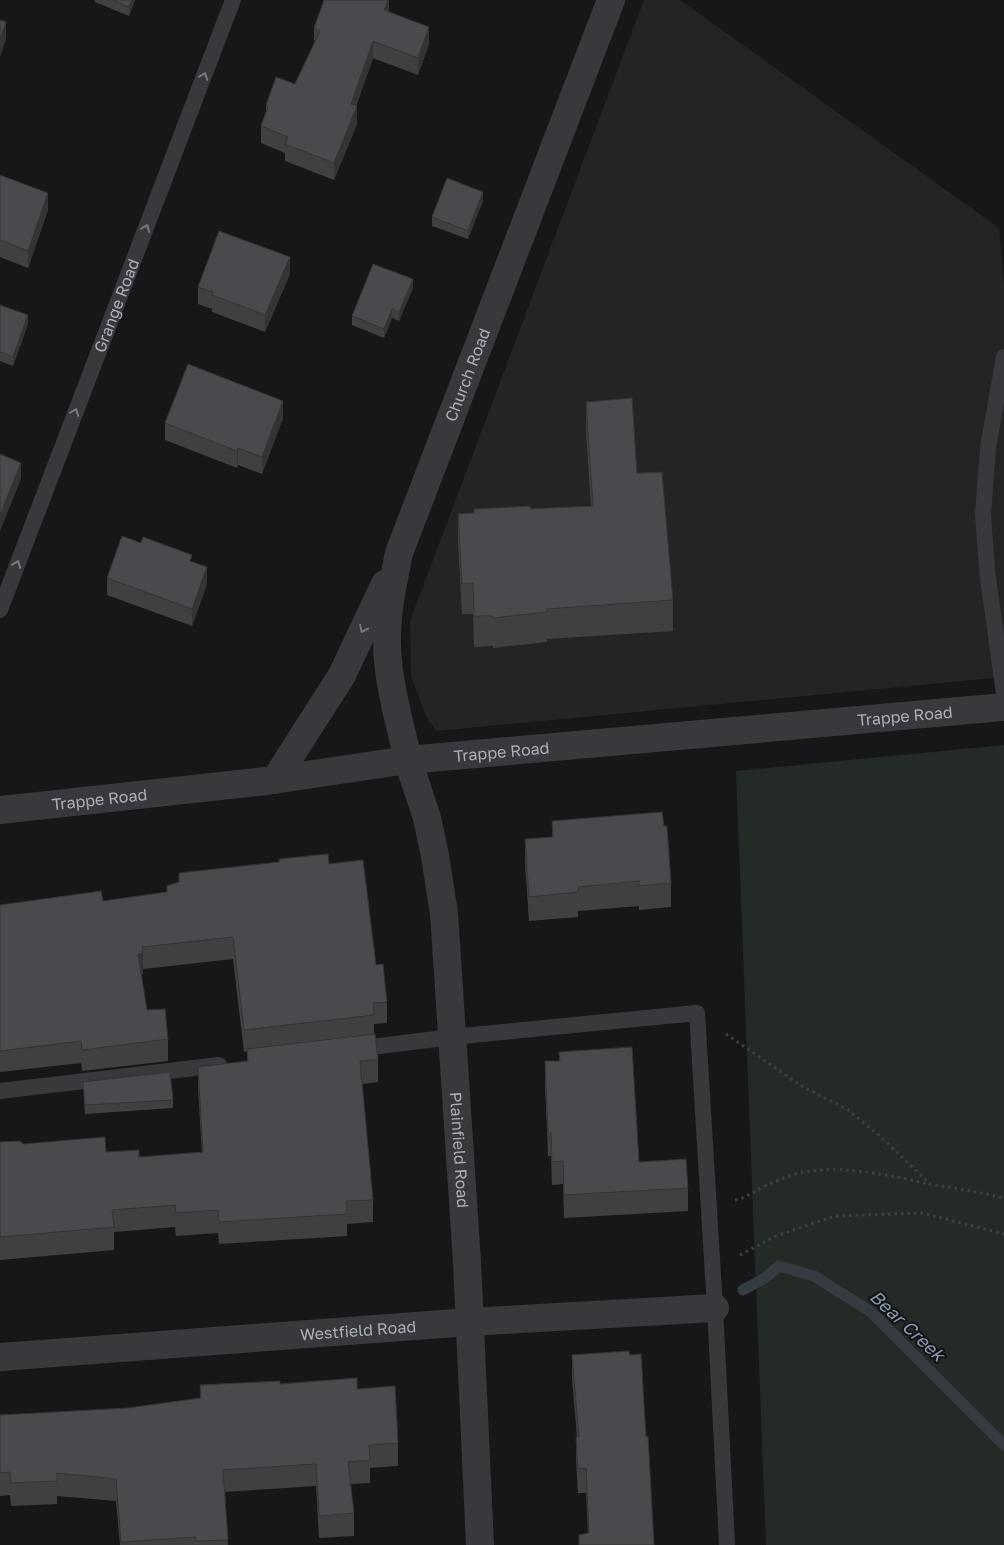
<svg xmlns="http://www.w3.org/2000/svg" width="1004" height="1545" viewBox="0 0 1004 1545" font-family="'Golos Text',sans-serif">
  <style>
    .built { fill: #242326 }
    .green { fill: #242a25 }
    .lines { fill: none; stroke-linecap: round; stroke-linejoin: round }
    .stream { stroke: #343c42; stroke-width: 11 }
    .path { stroke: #3f4044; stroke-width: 3; stroke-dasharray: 2.5 4; stroke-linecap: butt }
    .service { stroke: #39393d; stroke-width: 16 }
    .minor { stroke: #39393d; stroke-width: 28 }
    .tertiary { stroke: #39393d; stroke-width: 28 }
    .wall { fill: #404043 }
    .shaded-wall { fill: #343437 }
    .building { fill: #4a4a4e; stroke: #343437 }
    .oneway { stroke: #787a80 }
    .labels { text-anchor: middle; stroke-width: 4; stroke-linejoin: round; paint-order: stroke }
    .street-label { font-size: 16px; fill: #abafb7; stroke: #121214 }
    .water-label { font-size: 18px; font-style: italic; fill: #879bae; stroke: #121214 }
  </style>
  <rect width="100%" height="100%" fill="#171719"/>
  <path class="built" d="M644,0h36l319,228 5,57v392l-568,54 -10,-15 -15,-39 -1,-56z"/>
  <path class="green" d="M1004,745v800h-238l-30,-774z"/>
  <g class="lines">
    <path class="stream" d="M743,1290l22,-12 14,-12 35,10 56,35 134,134"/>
    <path class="path" d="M726,1034l77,53 44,22 33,27 50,48 46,8 28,6
      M735,1200c11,-2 18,-8 28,-13 11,-5 24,-11 36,-14 43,-9 88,2 130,11
      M740,1255l36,-19 59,-20 87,-3 82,21"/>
    <g class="service">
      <path d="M1004,357l-16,91 -5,66 4,56 17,124"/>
      <path id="s1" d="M0,610l233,-610"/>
      <path d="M355,1049l97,-12 245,-24 18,295 12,237"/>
      <path d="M0,1091l219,-26"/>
    </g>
    <g class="minor">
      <path id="s2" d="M408,760l19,58 8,38 9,57 23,349 13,283"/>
      <path id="s3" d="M0,1357l469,-35 246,-14"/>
    </g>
    <g class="tertiary">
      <path id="s4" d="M408,760c-8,-37 -20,-76 -21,-115 -1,-31 6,-62 12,-92l212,-553"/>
      <path d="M275,780l67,-105 43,-91"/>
      <path id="s5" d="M0,810l266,-29 142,-21 596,-53"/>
    </g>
  </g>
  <path class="wall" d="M95,0h40l-6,16 -34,-14z
    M389,0v11l40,33 -11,31 -45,-17 -17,48 1,18 -23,56 -49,-19v-8l-24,-10v-17l5,-12v-9l29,-21 19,-40v-16z
    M0,175l48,35 -20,58 -28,-11z
    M483,201l-15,38 -36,-13v-9z
    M290,274l-25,58 -53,-20v-3l-14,-5v-17z
    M413,288l-14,33 -7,-3 -8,20 -32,-13v-9z
    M0,305l28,19 -15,42 -13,-5z
    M586,402l51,71 36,127v31l-126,8v3l-54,6v-2l-19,1 -1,-33h-11l-4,-70v-30l133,-8 -5,-74z
    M283,418l-21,56 -24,-9 -1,3 -72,-28v-17z
    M192,562l15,22 -15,42 -85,-31v-17z
    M552,821l112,5 7,57v24l-32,3v-4l-61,5v6l-49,4 -4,-57v-25l27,-2z
    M329,864l47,101 11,37v21l-13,1v10l4,26v22l-16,2 11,116v22l-26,2v12l-128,8 -1,-11 -42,3 -1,-9 -61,5v18l-114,10v-118l23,2 83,8 33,5 63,-4 -4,-64v-22l49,-6v-10l-3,1 -11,-93 -90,10v5l-2,1 6,35 21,29v22l-86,10 -1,-8 -81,9v-167l103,-4 64,-9v-6l12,-4v-9z
    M559,1052l80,110 49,26v23l-124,7 -1,-34 -11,1 -1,-29h-3l-3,-72v-23h14z
    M83,1082l90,18v8l-88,6z
    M572,1355h58l16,82 8,108h-75v-10l9,-1 -2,-41h-8l-2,-32v-24h1l-5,-58z
    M280,1384l77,5 41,54v23l-28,2v15l-20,1 4,29v23l-35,2 -3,-52 -91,6 3,53h-108l-4,-44 -59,-5v8l-46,2 -1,-11 -10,1v-81l128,-7 72,-10v-13z"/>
  <path class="shaded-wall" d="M132,0h3l-6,16v-9z
    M388,0h1v14l-5,-4z
    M6,22v17l-6,18v-17z
    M429,27v17l-11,31v-17z
    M373,41v17l-22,63 6,-15v18l-23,56v-17l17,-59z
    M483,192v9l-15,38v-8z
    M48,193v17l-20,58v-17z
    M290,257v17l-25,58v-17z
    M413,279v9l-14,33v-9z
    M392,309v9l-8,20v-9z
    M28,315v9l-15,42v-9z
    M283,401v17l-21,56v-17z
    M238,448v17l-1,3v-17z
    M21,463v16l-21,52v-16z
    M207,567v17l-15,42v-17z
    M143,953v21l-5,1v-21z"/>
  <path class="building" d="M112,0h20l-3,7z
    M324,0h64l-4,10 45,17 -11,31 -45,-17 -22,63 6,2 -23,57 -49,-19 3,-7 -27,-11 7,-19 -2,-2 10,-28 19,7 25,-53 -6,-3z
    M0,20l6,2 -6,18z
    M0,175l48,18 -20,58 -28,-11z
    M447,178l36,14 -15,39 -36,-14z
    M219,231l71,26 -25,58 -53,-20 1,-3 -15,-5z
    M373,264l40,15 -14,33 -7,-3 -8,20 -32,-13z
    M0,305l28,10 -15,42 -13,-5z
    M188,364l95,37 -21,56 -24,-9 -1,3 -72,-28z
    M632,398l5,75 25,-1 11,128 -126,9v3l-54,6v-2h-19l-1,-33 -11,1 -4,-70 16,-1v-4l56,-3v3l63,-3 -7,-104z
    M0,454l21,9 -21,52z
    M122,536l19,7 2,-6 49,18 -2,6 17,6 -15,42 -85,-31z
    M662,812l2,14h3l4,57 -32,3v-5l-61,6v5l-49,5 -4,-58 28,-2 -1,-16z
    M328,854l1,10 34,-4 13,105 7,-1 4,38 -14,1 1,12 -130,15 -11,-93 -91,10 1,6 -5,1 9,56 18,-1 3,30 -86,11 -1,-9 -81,10v-146l101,-14 2,10 64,-9v-6l12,-4v-9l100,-11v-3z
    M375,1034l3,26 -18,1 13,139 -27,1 1,13 -128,8 -1,-12 -42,3 -1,-8 -63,5 2,17 -114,10v-95l20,-1 3,3 82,-7 1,15 33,-2v7l64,-5 -5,-85 50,-6 -1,-12z
    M632,1047l7,115 47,-3 2,29 -124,7 -1,-34 -11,1 -1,-29h-3l-3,-72h15l-1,-9z
    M170,1072l3,28 -88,5 -2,-23z
    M629,1351l1,4 11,-1 5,83 2,-1 6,109h-75v-10l10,-2 -3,-65 -8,1 -2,-32h3l-7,-82z
    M357,1378v11l38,-3 3,57 -29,2 1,15 -22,2 6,51 -35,3 -3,-52 -93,6 5,70 -32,1v-4l-75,5 -5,-63 -59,-6v8l-46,2 -1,-11 -10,1v-58l128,-7 73,-10 -1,-13 80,-4v3z"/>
  <defs><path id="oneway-chevron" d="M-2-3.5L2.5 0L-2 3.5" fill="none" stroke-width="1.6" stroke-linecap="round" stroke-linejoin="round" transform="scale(1.25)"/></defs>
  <g class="oneway">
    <use href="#oneway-chevron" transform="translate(204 76) rotate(-69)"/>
    <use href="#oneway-chevron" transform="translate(146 228) rotate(-69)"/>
    <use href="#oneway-chevron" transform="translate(75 412) rotate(-69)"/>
    <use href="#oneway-chevron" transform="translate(17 564) rotate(-69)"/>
    <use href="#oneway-chevron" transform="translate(363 629) rotate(115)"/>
  </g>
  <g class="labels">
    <g class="street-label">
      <text dy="6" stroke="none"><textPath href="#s1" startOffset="326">Grange Road</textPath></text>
      <text dy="6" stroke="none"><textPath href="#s4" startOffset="401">Church Road</textPath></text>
      <text dy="6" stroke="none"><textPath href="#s5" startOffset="910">Trappe Road</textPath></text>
      <text dy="6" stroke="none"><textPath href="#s5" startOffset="505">Trappe Road</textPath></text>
      <text dy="6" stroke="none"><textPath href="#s5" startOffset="100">Trappe Road</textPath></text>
      <text dy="6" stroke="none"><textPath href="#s2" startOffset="395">Plainfield Road</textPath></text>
      <text dy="6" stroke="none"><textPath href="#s3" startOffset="359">Westfield Road</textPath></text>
    </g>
    <g class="water-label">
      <text transform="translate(907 1326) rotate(43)" y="6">Bear Creek</text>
    </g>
  </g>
</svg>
